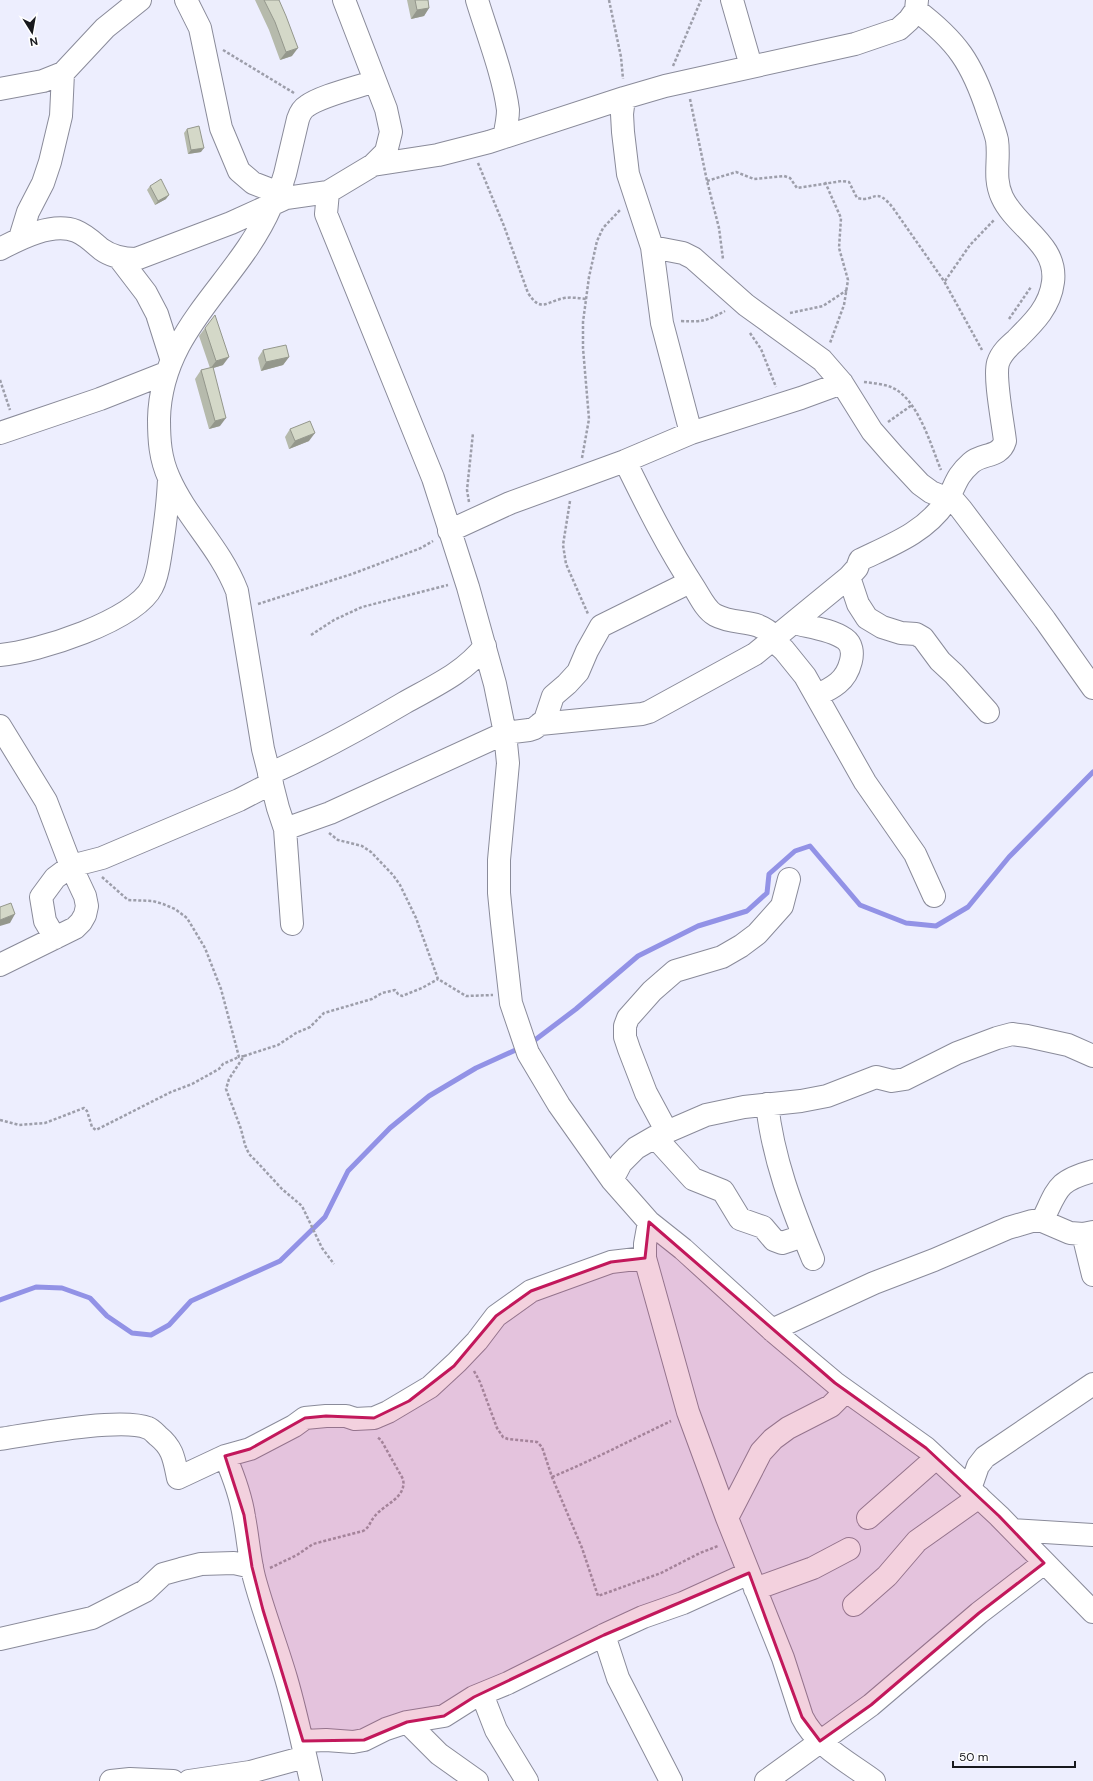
<svg xmlns="http://www.w3.org/2000/svg" width="1093" height="1781" viewBox="0 0 1093 1781" font-family="'DM Sans',sans-serif">
  <style>
    .lines { fill: none; stroke-linecap: round; stroke-linejoin: round }
    .stream { stroke: #9292e6; stroke-width: 5 }
    .minor-casing { stroke: #8a8b9a; stroke-width: 24 }
    .path { stroke: #9d9eaa; stroke-width: 2.5; stroke-dasharray: 3 2; stroke-linecap: butt }
    .minor { stroke: #fff; stroke-width: 22 }
    .wall { fill: #b6baac }
    .shaded-wall { fill: #94978c }
    .building { fill: #d4d8c8; stroke: #94978c }
    .marked { fill: #c2185b; fill-opacity: 0.2; stroke: #c2185b; stroke-width: 3; stroke-linejoin: round }
  </style>
  <rect width="100%" height="100%" fill="#edeefe"/>
  <g class="lines">
    <path class="stream" d="M531,1043l45,-34 62,-53 60,-30 49,-15 20,-18 2,-19 26,-23 15,-5 50,59 46,18 30,3 32,-19 41,-50 84,-85
      M0,1300l36,-13 26,1 28,10 17,18 25,17 19,2 18,-10 22,-24 89,-40 45,-44 23,-46 42,-43 39,-32 47,-28 44,-20"/>
    <defs>
      <path id="minor" d="M186,0l14,28 21,100 18,43 14,12 26,10 7,5
        M344,0l42,109 5,23 -5,20 -13,13 -45,27 -2,22 107,264 35,109 27,97 10,49 3,30 -9,97v33l3,30 9,80 17,50 31,52 53,75 37,42 34,27 89,81 63,53 91,65 73,68 94,96
        M477,0c10,33 27,77 31,110 0,9 -2,18 -4,27
        M732,0l19,66
        M0,89l43,-8 20,-8 42,-45 35,-28
        M624,98l-2,16 1,18 5,42 24,73 10,76 29,110
        M373,165l65,-10 51,-13 135,-44 41,-12 190,-42 44,-15 10,-9 7,-10 1,-10
        M279,193l6,-19 13,-55c2,-6 4,-10 9,-13 13,-10 51,-19 68,-25
        M271,206c-33,77 -110,122 -112,213 0,21 1,39 10,59 18,41 51,69 68,113l26,158 15,59 7,21 7,95
        M20,238l8,-26 15,-29 7,-21 11,-46 2,-43
        M652,247l31,6 10,5 53,47 76,55 20,23 30,48 21,24 27,29 11,8 24,10 6,7 84,111 48,68
        M0,249c21,-11 52,-27 76,-18 10,4 18,12 25,18 11,8 22,10 35,10l95,-36 55,-25 42,-6
        M120,259l26,34 11,21 14,44
        M0,433l100,-34 66,-26
        M625,461c21,43 43,87 70,128 5,8 11,21 20,26 23,12 40,1 61,23
        M449,531l61,-28 115,-42 66,-28 110,-35 41,-15
        M849,577l9,27 9,14 15,9 19,6 15,1 7,4 17,23 14,13 34,38
        M794,623c15,4 37,6 51,16 14,10 4,35 -7,44 -6,5 -14,9 -21,12
        M773,640l11,10 21,26 60,106 50,72 19,42
        M0,655c37,-3 135,-34 152,-68 6,-11 7,-24 9,-36 4,-25 7,-47 8,-72
        M540,724l102,-10 7,-2 106,-58 94,-77 8,-9 3,-8c31,-15 64,-27 85,-57 11,-16 9,-25 26,-40 11,-10 29,-5 34,-22 -2,-18 -11,-63 -7,-78 3,-10 11,-17 18,-23 17,-17 34,-33 37,-58 5,-38 -37,-54 -51,-85 -9,-20 -2,-37 -5,-57 -2,-9 -6,-19 -9,-28 -16,-49 -31,-71 -72,-102
        M0,726l46,75 25,65 14,30 2,10 -2,9 -4,7 -6,6 -75,37
        M269,774c47,-21 91,-45 135,-71 30,-17 60,-30 81,-57
        M285,829l45,-16 175,-80 24,-3 6,-2 10,-8 8,-24 14,-12 11,-12 9,-21 14,-25 89,-44
        M55,938l-10,-17 -4,-24 14,-19 16,-12 31,-8 137,-58 33,-17
        M767,1104c6,55 25,104 46,155
        M667,1132l-21,-39 -17,-44 -4,-12v-11l3,-8 24,-27 23,-20 47,-14 19,-11 16,-12 25,-28 7,-27
        M655,1137l38,42 30,12 17,28 23,8 11,13 8,3 21,-7
        M612,1180l9,-17 15,-15 19,-11 51,-22 38,-8 57,-6 26,-5 49,-19 16,4 13,-2 52,-26 40,-15 15,-4 15,2 41,9 25,11
        M1042,1221c16,-32 14,-40 51,-50
        M649,1222l-4,22v14l43,154 39,106 56,140 19,59c14,29 48,46 72,64
        M1083,1234l10,41
        M772,1330l102,-47 60,-23 74,-32 24,-7h10l28,12 13,1 10,-2
        M0,1439c32,-5 122,-22 148,-11 3,1 7,5 10,8 15,12 16,23 20,42l47,-22 25,-7 44,-23 11,-8 21,-2h20l9,3 19,-1 14,-6 42,-25 27,-25 20,-21 19,-25 35,-25 80,-29 34,-4
        M225,1456c8,19 16,40 19,61 4,20 5,40 10,60 9,34 22,67 32,101 10,34 17,68 25,103
        M970,1489l8,-23 7,-9 108,-73
        M727,1518l34,-66 12,-13 15,-11 43,-22 15,-15
        M868,1518l68,-60
        M1013,1530l80,5
        M755,1589l58,-21 36,-19
        M854,1605l33,-29 30,-35 62,-44
        M604,1635l14,43 53,103
        M0,1639l92,-21 53,-27 18,-17 18,-5 20,-5 33,-1 18,4
        M482,1694l14,36 31,51
        M407,1722l32,32 38,27
        M303,1741l23,-1 27,2 11,-2 22,-11 21,-7 37,-6 30,-19 34,-14 96,-48 39,-18 40,-14 66,-30
        M111,1781l19,-2 43,2
        M189,1781l61,-9 55,-15
        M766,1781l105,-76 108,-92 65,-50"/>
    </defs>
    <use href="#minor" class="minor-casing"/>
    <path class="path" d="M609,0l12,57 2,22
      M223,50l71,43
      M673,66l28,-66
      M690,99l17,82 12,47 4,31
      M478,163l26,63 24,67c13,20 18,9 36,5 7,-1 14,0 22,1
      M707,181l29,-9 18,7 30,-3 6,2 7,10 45,-7 7,1 8,16c18,5 18,-13 36,10l51,73 38,69
      M825,182l16,36 -2,30 9,32 -4,25 -14,38
      M945,281l25,-36 24,-25
      M790,313l33,-7 24,-16
      M1009,319l22,-32
      M681,321c22,1 25,0 44,-10
      M750,333l11,16 15,38
      M0,380l10,30
      M864,382c9,1 19,2 27,5 27,11 40,59 50,83
      M888,422l24,-17
      M582,458l7,-39 -6,-71v-26l6,-45 8,-36 6,-13 18,-19
      M570,501l-7,44 3,19 22,50
      M469,502l-2,-12 6,-57
      M258,604l94,-30 69,-26 12,-7
      M311,635l23,-15 28,-13 86,-22
      M329,833l9,7 24,6 9,6 22,23 7,10 16,33 22,61 28,17 27,-1
      M102,877l26,23 25,1 10,3 12,5 12,9 18,30 16,41 18,68 5,-1 -15,23 -3,10 15,40 4,16 4,9 8,8 25,27 20,17 20,42 12,16
      M244,1056l34,-11 18,-12 14,-6 14,-14 48,-14 10,-6 13,-3 3,4 4,2 20,-8 16,-9
      M0,1120l19,5 26,-2 39,-15 3,3 5,16 4,3 75,-38 21,-8 27,-15 4,-5 16,-7
      M474,1371l6,11 17,46 6,9 5,2 29,3 5,5 10,30 30,71 16,48 63,-23 39,-20 18,-7
      M552,1477c41,-17 79,-37 119,-56
      M270,1568l27,-13 16,-11 50,-13c6,-3 7,-9 11,-14 10,-13 33,-19 29,-38l-22,-39 -4,-3"/>
    <use href="#minor" class="minor"/>
  </g>
  <path class="wall" d="M255,0h24l13,56 -12,4 -11,-30z
    M407,0h21l1,8 -5,8 -13,3z
    M187,129l14,23 -13,2 -4,-21z
    M150,186l16,13 -11,6 -8,-15z
    M205,328l18,37 -10,3 7,58 -11,3 -14,-50 6,-9 9,-2 -11,-32z
    M263,350l26,7 -6,8 -22,6 -3,-13z
    M290,429l19,12 -20,8 -4,-12z"/>
  <path class="shaded-wall" d="M429,8l-5,8 -13,3 6,-9z
    M298,48l-6,8 -12,4 6,-8z
    M204,148l-3,4 -13,2 3,-4z
    M169,195l-3,4 -11,6 3,-4z
    M229,357l-6,8 -13,4 6,-8z
    M289,357l-6,8 -22,6 5,-9z
    M226,418l-6,8 -11,3 6,-8z
    M315,433l-6,8 -20,8 6,-8z
    M15,914l-5,9 -10,3v-6z"/>
  <path class="building" d="M264,0h15l7,16 12,32 -12,4 -11,-30z
    M415,0h13l1,8 -12,2z
    M199,126l5,22 -13,2 -4,-21z
    M161,179l8,16 -11,6 -8,-15z
    M215,315l14,42 -13,4 -11,-33z
    M286,345l3,12 -23,5 -3,-12z
    M213,367l13,51 -11,3 -14,-51z
    M310,421l5,12 -20,8 -5,-12z
    M11,903l4,11 -15,6v-13z"/>
  <path class="marked" d="M649,1222l186,161 91,65 73,68 45,47 -65,50 -108,92 -51,36 -18,-24 -53,-144 -145,62 -130,62 -30,19 -37,6 -43,18 -61,1 -40,-131 -11,-43 -8,-52 -19,-59 25,-7 55,-31 21,-2 48,2 35,-17 45,-35 42,-50 35,-25 80,-29 34,-4z"/>
  <g transform="translate(32 32) rotate(169)" stroke="#ffffff" stroke-width="3" paint-order="stroke">
  <path d="M0-3L7 15L0 10L-7 15Z" fill="#17181d"/>
  <text y="-6" font-size="11" font-weight="bold" text-anchor="middle" fill="#17181d">N</text>
  </g>
  <path d="M953 1761v6h122v-6" fill="none" stroke="#17181d" stroke-width="2"/>
  <text x="959" y="1761" font-size="12" fill="#17181d" stroke="#ffffff" stroke-width="3" paint-order="stroke">50 m</text>
</svg>
